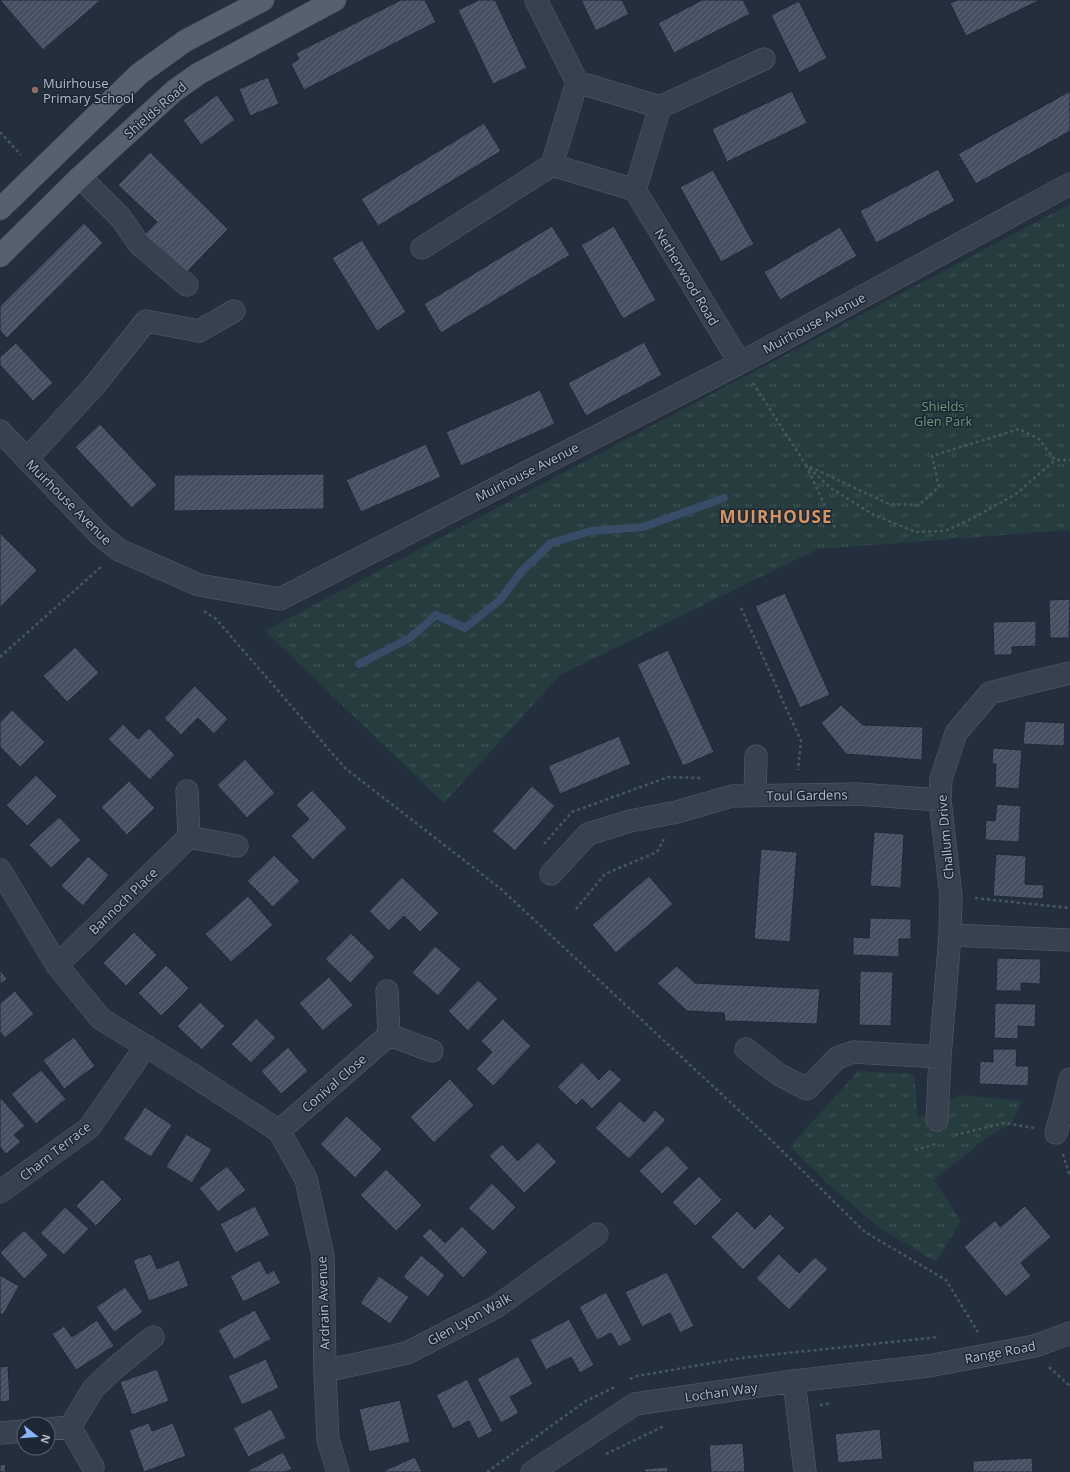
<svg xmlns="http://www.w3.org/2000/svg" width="1070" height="1472" viewBox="0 0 1070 1472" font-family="'Open Sans',sans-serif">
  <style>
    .park { fill: url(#park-tufts) }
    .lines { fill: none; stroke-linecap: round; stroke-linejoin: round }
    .stream { stroke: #394c67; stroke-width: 8 }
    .building { fill: url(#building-hatch); stroke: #1f2835 }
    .minor-casing { stroke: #565f6c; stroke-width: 23 }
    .major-casing { stroke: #414a57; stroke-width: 23 }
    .path { stroke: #44595c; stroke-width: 2.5; stroke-dasharray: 3 3; stroke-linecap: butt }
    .minor { stroke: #38414e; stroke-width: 22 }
    .major { stroke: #56606e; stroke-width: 22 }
    .education-dot { fill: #8d6e63; stroke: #1d2633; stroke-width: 1.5 }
    .labels { text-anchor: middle; stroke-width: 3; stroke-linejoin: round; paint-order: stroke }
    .poi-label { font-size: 13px; fill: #b4bcc9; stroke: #1d2633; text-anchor: start }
    .street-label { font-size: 13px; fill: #b4bcc9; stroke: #1d2633 }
    .park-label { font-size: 13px; fill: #6b9a76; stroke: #1d2633 }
    .district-label { font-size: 17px; font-weight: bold; letter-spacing: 1px; fill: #d59563; stroke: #1d2633 }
  </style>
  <defs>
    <pattern id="park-tufts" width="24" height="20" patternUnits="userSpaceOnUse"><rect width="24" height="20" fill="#263c3f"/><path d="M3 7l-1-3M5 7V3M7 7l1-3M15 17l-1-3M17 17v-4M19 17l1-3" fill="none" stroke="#435659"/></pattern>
    <pattern id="building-hatch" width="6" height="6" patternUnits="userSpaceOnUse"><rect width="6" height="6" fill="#455162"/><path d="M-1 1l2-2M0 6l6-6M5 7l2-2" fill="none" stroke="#5d6877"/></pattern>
  </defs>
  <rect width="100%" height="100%" fill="#242f3e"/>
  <path class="park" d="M1070,204v326l-252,19 -258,126 -116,128 -179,-172z
    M858,1071l56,3 4,45 41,-24 63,6 -10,22 -26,15 -52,42 27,41 -25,41 -59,-36 -52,-45 -35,-34z"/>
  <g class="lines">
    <path class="stream" d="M359,664l51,-26 26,-23 29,13 35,-28 21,-28 30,-29 40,-12 52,-4 81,-29"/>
  </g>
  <path class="building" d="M0,0h101l-58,50z
    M401,0h24l11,22 -132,68 -13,-26 8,-5 -3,-6z
    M479,0h16l32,68 -34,16 -35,-74z
    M581,0h41l7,14 -33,17z
    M702,0h41l7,14 -76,39 -16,-30z
    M957,0h83l-74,36 -16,-33z
    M799,1l28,57 -28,15 -28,-58z
    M268,77l11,27 -29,12 -11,-27z
    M792,91l15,32 -80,39 -15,-33z
    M1070,91v40l-94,53 -18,-30z
    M217,95l18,25 -34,25 -18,-25z
    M484,123l17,28 -123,75 -17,-27z
    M150,152l78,77 -41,43 -27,-25 -6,6 -14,-14 17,-17 -39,-37z
    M938,169l17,32 -79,42 -16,-32z
    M713,170l41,74 -33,18 -41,-75z
    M84,223l19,20 -96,95 -7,-7v-25z
    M552,226l18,29 -129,78 -17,-29z
    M614,226l42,74 -33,19 -42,-74z
    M840,227l17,29 -77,44 -16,-28z
    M362,240l44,72 -29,19 -45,-73z
    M644,342l18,33 -76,41 -18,-33z
    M16,343l37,40 -20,18 -33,-36v-8z
    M540,390l15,34 -94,42 -15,-34z
    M100,424l57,61 -25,23 -57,-61z
    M426,444l15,33 -80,35 -15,-32z
    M324,474v35l-150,2v-36z
    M0,533l37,37 -37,37z
    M785,593l45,102 -30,13 -45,-102z
    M1070,599l-1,39h-19l-1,-38z
    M1036,621v25l-24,1v8h-18l-1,-33z
    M75,647l24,26 -32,29 -24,-26z
    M668,650l46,102 -31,14 -46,-102z
    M195,686l33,33 -14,15 -16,-16 -17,17 -17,-17z
    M841,705l22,20 60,2 -1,33 -76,-6 -25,-31z
    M12,710l33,32 -25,25 -20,-20v-25z
    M1025,721l40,2 -1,23 -41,-2z
    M123,724l15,15 11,-11 26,27 -25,25 -42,-41z
    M619,736l12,28 -71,30 -12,-28z
    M993,748l29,2 -3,39 -24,-2 1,-23h-4z
    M245,759l30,34 -28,25 -30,-33z
    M36,775l21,21 -30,30 -21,-21z
    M129,781l26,27 -28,27 -26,-28z
    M532,786l23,20 -40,45 -23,-20z
    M312,790l35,38 -34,32 -22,-24 18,-17 -13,-14z
    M997,804l24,2 -2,36 -34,-2 1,-20 9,1z
    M59,817l22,23 -30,28 -22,-23z
    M874,832l30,2 -3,54 -31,-2z
    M761,849l36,3 -7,90 -36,-3z
    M996,854l30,2 -1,28 19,1 -1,14 -50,-3z
    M274,855l26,26 -27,26 -26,-26z
    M88,856l21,19 -26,31 -22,-20z
    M649,876l24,28 -57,49 -24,-28z
    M402,877l37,36 -19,19 -16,-16 -15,15 -20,-20z
    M248,896l25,29 -42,37 -26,-28z
    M870,918l41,1v20h-12v18l-46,-2v-18l16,1z
    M134,932l23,23 -31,31 -23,-23z
    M351,933l24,24 -25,26 -25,-24z
    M435,946l26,23 -23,27 -26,-23z
    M997,958l44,1 -1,25 -19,-1v8h-25z
    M166,965l23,23 -28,28 -23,-23z
    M677,966l18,17 125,6 -3,35 -92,-3 -1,-8 -37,-2 -30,-28z
    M0,970l7,9 -7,5z
    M860,971l33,1 -2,54 -32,-1z
    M329,977l24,28 -30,26 -24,-28z
    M478,980l20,19 -30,32 -20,-20z
    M15,991l19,23 -29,24 -5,-6v-29z
    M200,1002l25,24 -23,24 -25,-24z
    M995,1003l41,1 -1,23 -17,-1v13l-24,-1z
    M256,1018l20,20 -25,25 -20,-19z
    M503,1019l28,27 -38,40 -17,-17 16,-17 -11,-11z
    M74,1037l21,29 -31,23 -21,-29z
    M288,1047l20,24 -27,23 -20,-23z
    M993,1049h24l-1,17h13l-1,20 -49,-2 1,-23 13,1z
    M582,1062l17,18 11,-11 12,11 -30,29 -10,-10 -6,6 -19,-18z
    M41,1070l25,29 -30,25 -25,-30z
    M450,1079l24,26 -40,38 -24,-26z
    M0,1098h1l24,28 -11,9 7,7 -15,12 -6,-7z
    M620,1101l24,21 11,-12 11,10 -37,39 -34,-31z
    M145,1107l27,18 -21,32 -28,-18z
    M347,1116l35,33 -27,29 -35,-34z
    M186,1134l26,15 -20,34 -26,-16z
    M538,1142l19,20 -33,31 -35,-37 13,-12 16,17z
    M667,1145l22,23 -27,26 -23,-23z
    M227,1166l19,24 -28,22 -19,-24z
    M386,1169l36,36 -26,26 -36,-36z
    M699,1176l23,24 -27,26 -23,-24z
    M102,1179l20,20 -26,27 -20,-20z
    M492,1183l24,24 -23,24 -25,-23z
    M255,1206l15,29 -35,18 -15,-29z
    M1025,1206l26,31 -30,26 10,13 -25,21 -42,-50 31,-27 5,7z
    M65,1207l24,22 -25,26 -24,-22z
    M737,1211l18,18 15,-15 15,14 -42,42 -32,-33z
    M462,1226l26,26 -25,26 -41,-42 8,-8 15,15z
    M24,1230l24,25 -24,24 -24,-26z
    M151,1254l6,15 22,-9 10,26 -40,15 -16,-41z
    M779,1254l20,19 16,-16 13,12 -39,41 -33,-32z
    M421,1255l24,20 -17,22 -25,-20z
    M260,1260l7,14 7,-4 7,13 -38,19 -13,-26z
    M667,1272l27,54 -14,7 -10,-20 -28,14 -17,-35z
    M0,1275l19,11 -16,29 -3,-2z
    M379,1276l30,21 -19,27 -30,-21z
    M125,1287l18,25 -29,20 -18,-25z
    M606,1292l26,48 -13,7 -8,-14 -14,7 -18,-33z
    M255,1310l16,29 -37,21 -16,-30z
    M569,1319l25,46 -14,8 -9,-16 -25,13 -16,-30z
    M97,1320l17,26 -38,24 -24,-36 12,-8 8,11z
    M518,1356l15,28 -23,13 9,16 -18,10 -24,-44z
    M266,1359l13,29 -37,17 -14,-29z
    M8,1366l2,35 -10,1v-35z
    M157,1369l12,32 -37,14 -12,-33z
    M467,1379l26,52 -15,8 -9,-18 -16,8 -17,-34z
    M400,1400l10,42 -41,10 -10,-43z
    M271,1409l15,29 -38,19 -15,-29z
    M149,1423l3,8 21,-8 13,33 -42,16 -15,-42z
    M880,1429l3,30 -45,4 -3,-29z
    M743,1443l2,29h-34l-2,-27z
    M283,1452l9,17 -7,3h-39z
    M415,1457l7,15h-41z
    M1032,1458l1,14h-60v-11z
    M5,1464l1,8h-6v-7z
    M667,1467l1,5h-23l-1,-3z"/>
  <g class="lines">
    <defs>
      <path id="minor" d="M536,0l41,82
        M660,107l104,-48
        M80,177l41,41 18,26 48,41
        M635,190l25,-83 -83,-25 -25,83 83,25 105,173
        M422,248l130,-83
        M0,431l99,103 20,16 80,35 81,14 460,-236 330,-179
        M27,459l67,-73 52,-65 53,10 35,-20
        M187,791l2,46
        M755,795l1,-39
        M0,870l57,95 44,54 87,53 91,59 27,48 17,77 2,115 3,69 10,32
        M551,874l37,-40 42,-13 47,-9 55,-16 125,-2 83,6
        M950,935l120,5
        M57,965l132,-128 48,9
        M387,991l2,44
        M746,1049l32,25 29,15 30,-31 16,-6 87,5
        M937,1120l3,-63 10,-122 1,-39 -11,-96 1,-21 15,-46 34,-40 46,-12 34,-8
        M279,1131l110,-96 43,16
        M1056,1133l9,-32 5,-22
        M0,1192l89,-64 57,-82
        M325,1371l82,-18 89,-46 101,-73
        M794,1381l11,91
        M70,1427l23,40
        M48,1429l22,-2 23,-38 22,-21 38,-31
        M0,1433l24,-2
        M532,1472l103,-68 159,-23 134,-15 107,-20 35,-13"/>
      <path id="major" d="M0,209l139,-135 46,-33 78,-41
        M0,256l80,-79 94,-86 24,-17 137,-74"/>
    </defs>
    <use href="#minor" class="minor-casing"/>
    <use href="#major" class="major-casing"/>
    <path class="path" d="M0,132l21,23
      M753,383l53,82 83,39 30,1 20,-18 -7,-31 87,-27 20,10 16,21h15
      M806,465l30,65
      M809,468l23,21 42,26 42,17 29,-1 26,-12 45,-25 39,-34
      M741,608l60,133 -3,29
      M204,611l12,8 129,149 156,121 272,253 92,90 81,48 32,52
      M0,657l102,-91
      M544,844l28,-32 96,-35 34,1
      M975,898l95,10
      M576,909l29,-35 52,-22 7,-13
      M955,1135l49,-12 30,5
      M915,1150l21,-6
      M1063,1154l7,23
      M1049,1367l21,19
      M630,1379l7,-3 104,-18 198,-21
      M820,1405l11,-2
      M606,1454l58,-28
      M487,1472l99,-71 29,-14"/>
    <use href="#minor" class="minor"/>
    <use href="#major" class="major"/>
  </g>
  <circle class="education-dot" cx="35" cy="90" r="4"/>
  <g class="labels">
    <g class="poi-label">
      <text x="43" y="88">Muirhouse<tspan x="43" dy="15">Primary School</tspan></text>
    </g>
    <g class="street-label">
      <text transform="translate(155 110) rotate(-41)" y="5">Shields Road</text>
      <text transform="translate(687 277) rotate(59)" y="5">Netherwood Road</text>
      <text transform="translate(814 323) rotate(-28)" y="5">Muirhouse Avenue</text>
      <text transform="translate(527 472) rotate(-27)" y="5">Muirhouse Avenue</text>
      <text transform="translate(69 502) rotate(45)" y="5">Muirhouse Avenue</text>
      <text transform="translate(807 795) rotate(-1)" y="5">Toul Gardens</text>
      <text transform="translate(945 837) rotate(-95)" y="5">Challum Drive</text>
      <text transform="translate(123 901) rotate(-44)" y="5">Bannoch Place</text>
      <text transform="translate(334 1083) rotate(-41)" y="5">Conival Close</text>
      <text transform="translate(55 1151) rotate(-38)" y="5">Charn Terrace</text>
      <text transform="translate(323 1303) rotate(-92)" y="5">Ardrain Avenue</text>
      <text transform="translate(469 1319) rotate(-29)" y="5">Glen Lyon Walk</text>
      <text transform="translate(1000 1352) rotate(-11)" y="5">Range Road</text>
      <text transform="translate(721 1392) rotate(-8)" y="5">Lochan Way</text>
    </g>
    <g class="park-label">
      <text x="943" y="411">Shields<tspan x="943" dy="15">Glen Park</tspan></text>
    </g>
    <g class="district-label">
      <text x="776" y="523">MUIRHOUSE</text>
    </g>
  </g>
  <g transform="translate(36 1436) rotate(107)"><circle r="19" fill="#1d2633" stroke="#59626f"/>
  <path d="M0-3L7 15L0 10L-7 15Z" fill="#8ab4f8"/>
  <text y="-6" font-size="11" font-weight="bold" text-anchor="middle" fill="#b4bcc9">N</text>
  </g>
</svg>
